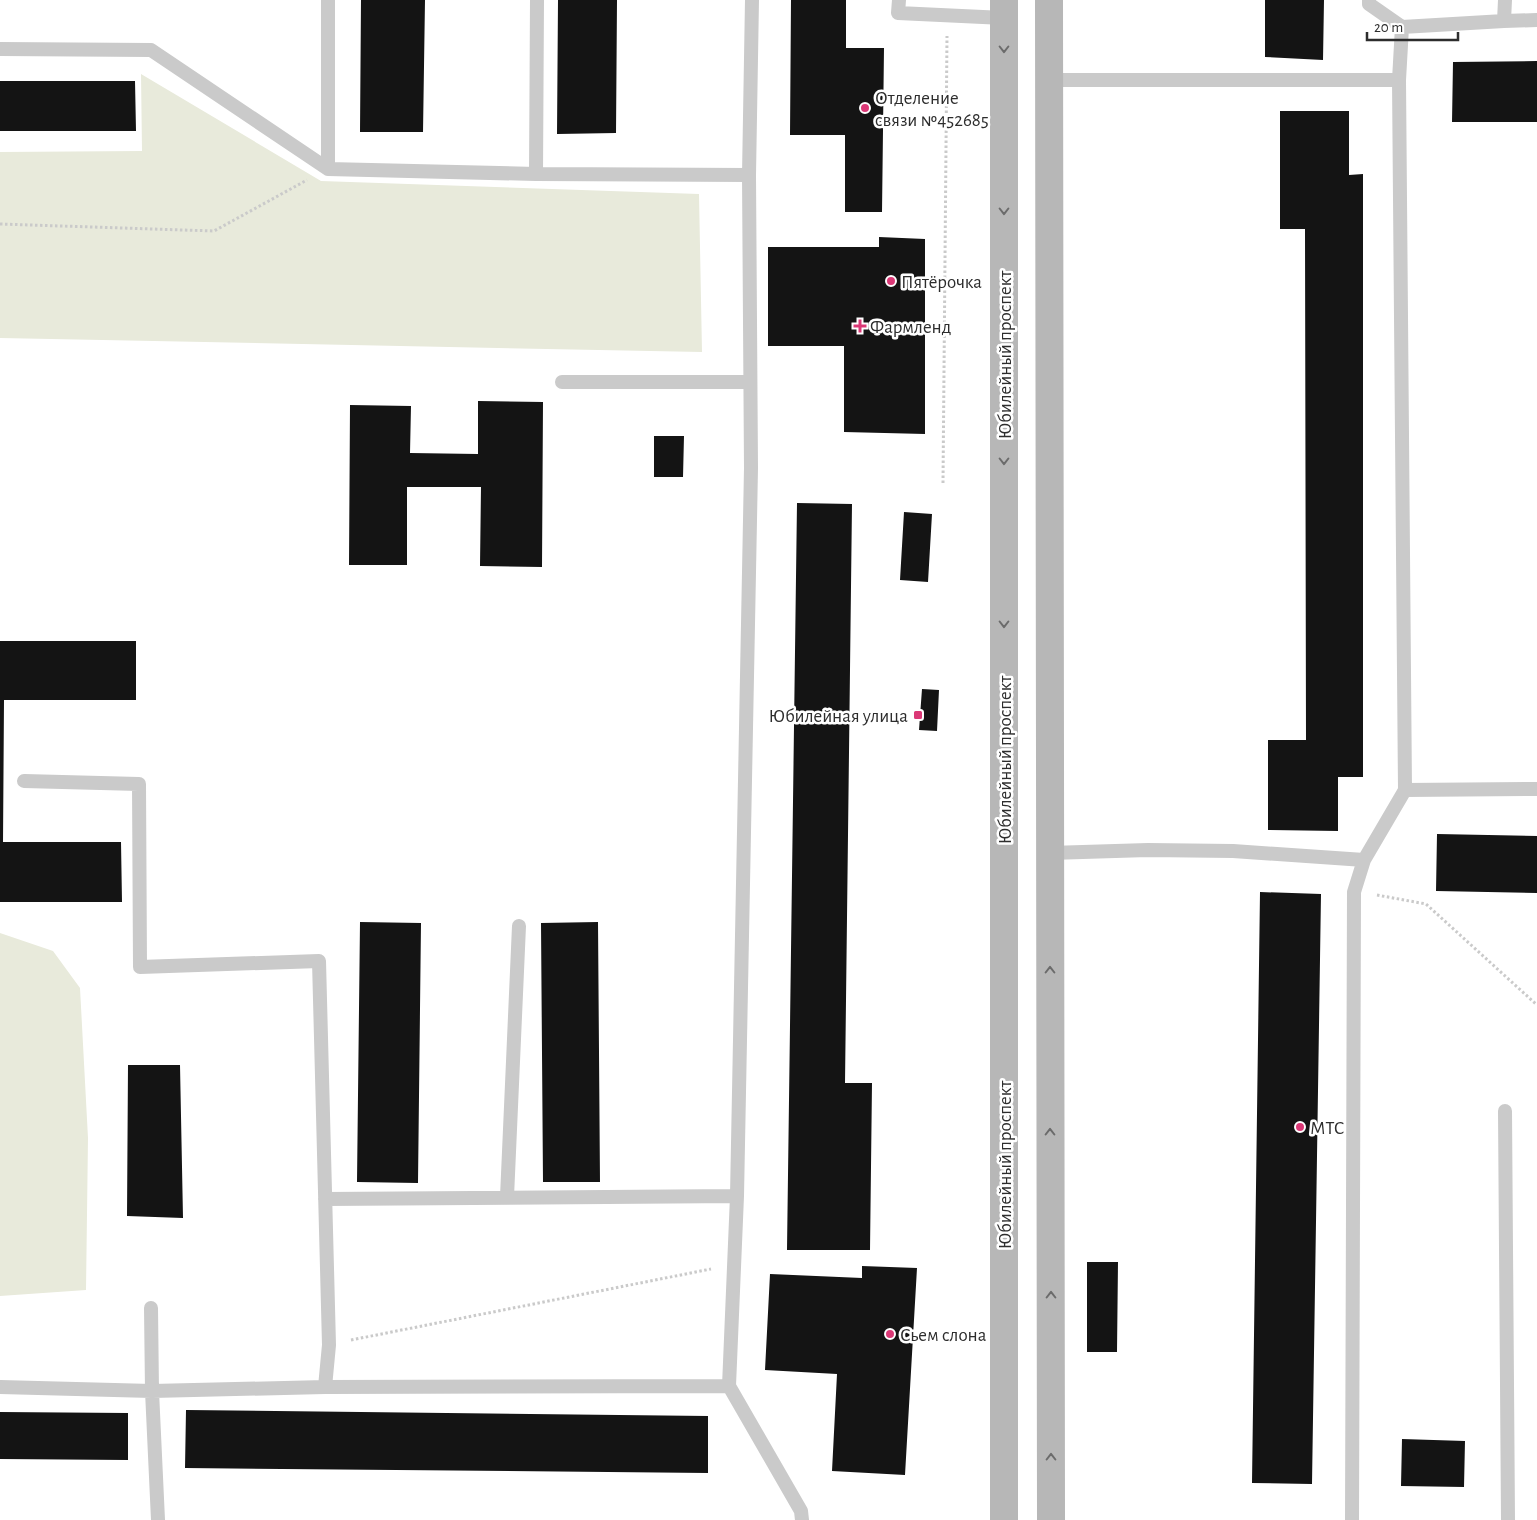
<svg xmlns="http://www.w3.org/2000/svg" width="1537" height="1520" viewBox="0 0 1537 1520" font-family="'Alegreya Sans',sans-serif">
  <style>
    .green { fill: #e8eadb }
    .building { fill: #141414 }
    .lines { fill: none; stroke-linecap: round; stroke-linejoin: round }
    .path { stroke: #cacaca; stroke-width: 3; stroke-dasharray: 2.5 2.5; stroke-linecap: butt }
    .lane { stroke: #cacaca; stroke-width: 14 }
    .secondary { stroke: #b7b7b7; stroke-width: 28 }
    .oneway { stroke: #6b6b6b }
    .poi-dot { fill: #db3876; stroke: #fff; stroke-width: 2 }
    .labels { text-anchor: middle; stroke-width: 5; stroke-linejoin: round; paint-order: stroke }
    .poi-label { font-size: 19px; fill: #2d2d2d; stroke: #fff; text-anchor: start }
    .street-label { font-size: 19px; fill: #2d2d2d; stroke: #fff }
  </style>
  <rect width="100%" height="100%" fill="#fff"/>
  <path class="green" d="M141,74l180,107 378,13 3,158 -702,-14v-186l142,-1z
    M0,933l53,18 27,37 8,150 -2,152 -86,6z"/>
  <path class="building" d="M361,0h64l-2,132h-63z
    M558,0h59l-1,133 -59,1z
    M791,0h55v48h38l-2,164h-37v-77h-55z
    M1265,0h59l-1,60 -58,-3z
    M1537,61v61h-85l1,-60z
    M0,81h135l1,50h-136z
    M1280,111h69v64l14,-1v603h-25v54l-70,-1v-90h38l-1,-511h-25z
    M879,237l46,2v195l-81,-2v-86h-76v-99h111z
    M478,401l65,1 -1,165 -62,-1 1,-79h-74v78h-58l1,-160 61,1 -1,47 68,1z
    M654,436h30l-1,41h-29z
    M797,503l55,1 -7,579h27l-2,167h-83z
    M904,512l28,2 -4,68 -28,-2z
    M0,641h136v59h-132l-1,142h118l1,60h-122z
    M922,689l17,1 -2,41 -18,-1z
    M1437,834l100,2v57l-101,-2z
    M1260,892l61,2 -9,590 -60,-1z
    M360,922l61,1 -3,260 -61,-1z
    M598,922l2,260h-57l-2,-259z
    M128,1065h52l3,153 -56,-2z
    M1087,1262h31l-1,90h-30z
    M862,1266l55,2 -12,207 -73,-4 5,-97 -72,-4 5,-96 92,4z
    M186,1410l522,6v57l-523,-5z
    M0,1412l128,1v47l-128,-1z
    M1402,1439l63,2 -1,46 -63,-1z"/>
  <g class="lines">
    <path class="path" d="M0,224l214,7 93,-51
      M943,483l4,-447
      M1377,895l49,9 111,101
      M351,1340l360,-71"/>
    <path class="lane" d="M328,0v169l208,5 213,1
      M899,0l-1,13 106,5
      M1369,0v4l33,23
      M1505,0l-1,21 33,-1
      M0,49l151,1 177,119
      M1049,80h350l6,710
      M1399,80l3,-53 102,-6
      M536,174l1,-174
      M562,382h188
      M24,781l115,3 1,183 179,-6 10,384 -4,42
      M1050,853l98,-3 85,1 131,9 -10,32 -2,628
      M1364,860l41,-70 132,-1
      M1505,1111l3,409
      M507,1197l12,-271
      M325,1199l412,-3
      M729,1386l8,-190 14,-728 -2,-293 3,-175
      M0,1387l152,4 -1,-83
      M158,1520l-6,-129 173,-4 404,-1 72,125 1,9"/>
    <path class="secondary" d="M1049,0l2,1520
      M1004,1520v-1520"/>
  </g>
  <defs><path id="oneway-chevron" d="M-2-3.5L2.5 0L-2 3.5" fill="none" stroke-width="1.6" stroke-linecap="round" stroke-linejoin="round" transform="scale(1.25)"/></defs>
  <g class="oneway">
    <use href="#oneway-chevron" transform="translate(1004 49) rotate(90)"/>
    <use href="#oneway-chevron" transform="translate(1004 211) rotate(90)"/>
    <use href="#oneway-chevron" transform="translate(1004 461) rotate(90)"/>
    <use href="#oneway-chevron" transform="translate(1004 624) rotate(90)"/>
    <use href="#oneway-chevron" transform="translate(1050 970) rotate(-90)"/>
    <use href="#oneway-chevron" transform="translate(1050 1132) rotate(-90)"/>
    <use href="#oneway-chevron" transform="translate(1051 1295) rotate(-90)"/>
    <use href="#oneway-chevron" transform="translate(1051 1457) rotate(-90)"/>
  </g>
  <g class="poi-dot">
    <circle cx="865" cy="108" r="5"/>
    <circle cx="891" cy="281" r="5"/>
    <path d="M857.5 318.5h5v5h5v5h-5v5h-5v-5h-5v-5h5z"/>
    <rect x="913" y="710" width="10" height="10" rx="2.5"/>
    <circle cx="1300" cy="1127" r="5"/>
    <circle cx="890" cy="1334" r="5"/>
  </g>
  <g class="labels">
    <g class="poi-label">
      <text x="875" y="104">Отделение<tspan x="875" dy="22">связи №452685</tspan></text>
      <text x="901" y="288">Пятёрочка</text>
      <text x="870" y="333">Фармленд</text>
      <text x="908" y="722" text-anchor="end">Юбилейная улица</text>
      <text x="1310" y="1134">МТС</text>
      <text x="900" y="1341">Сьем слона</text>
    </g>
    <g class="street-label">
      <text transform="translate(1004 355) rotate(-90)" y="7">Юбилейный проспект</text>
      <text transform="translate(1004 760) rotate(-90)" y="7">Юбилейный проспект</text>
      <text transform="translate(1004 1165) rotate(-90)" y="7">Юбилейный проспект</text>
    </g>
  </g>
  <path d="M1367 32v8h91v-8" fill="none" stroke="#2d2d2d" stroke-width="2.5"/>
  <text x="1374" y="32" font-size="15" fill="#2d2d2d" stroke="#ffffff" stroke-width="4" paint-order="stroke">20 m</text>
</svg>
